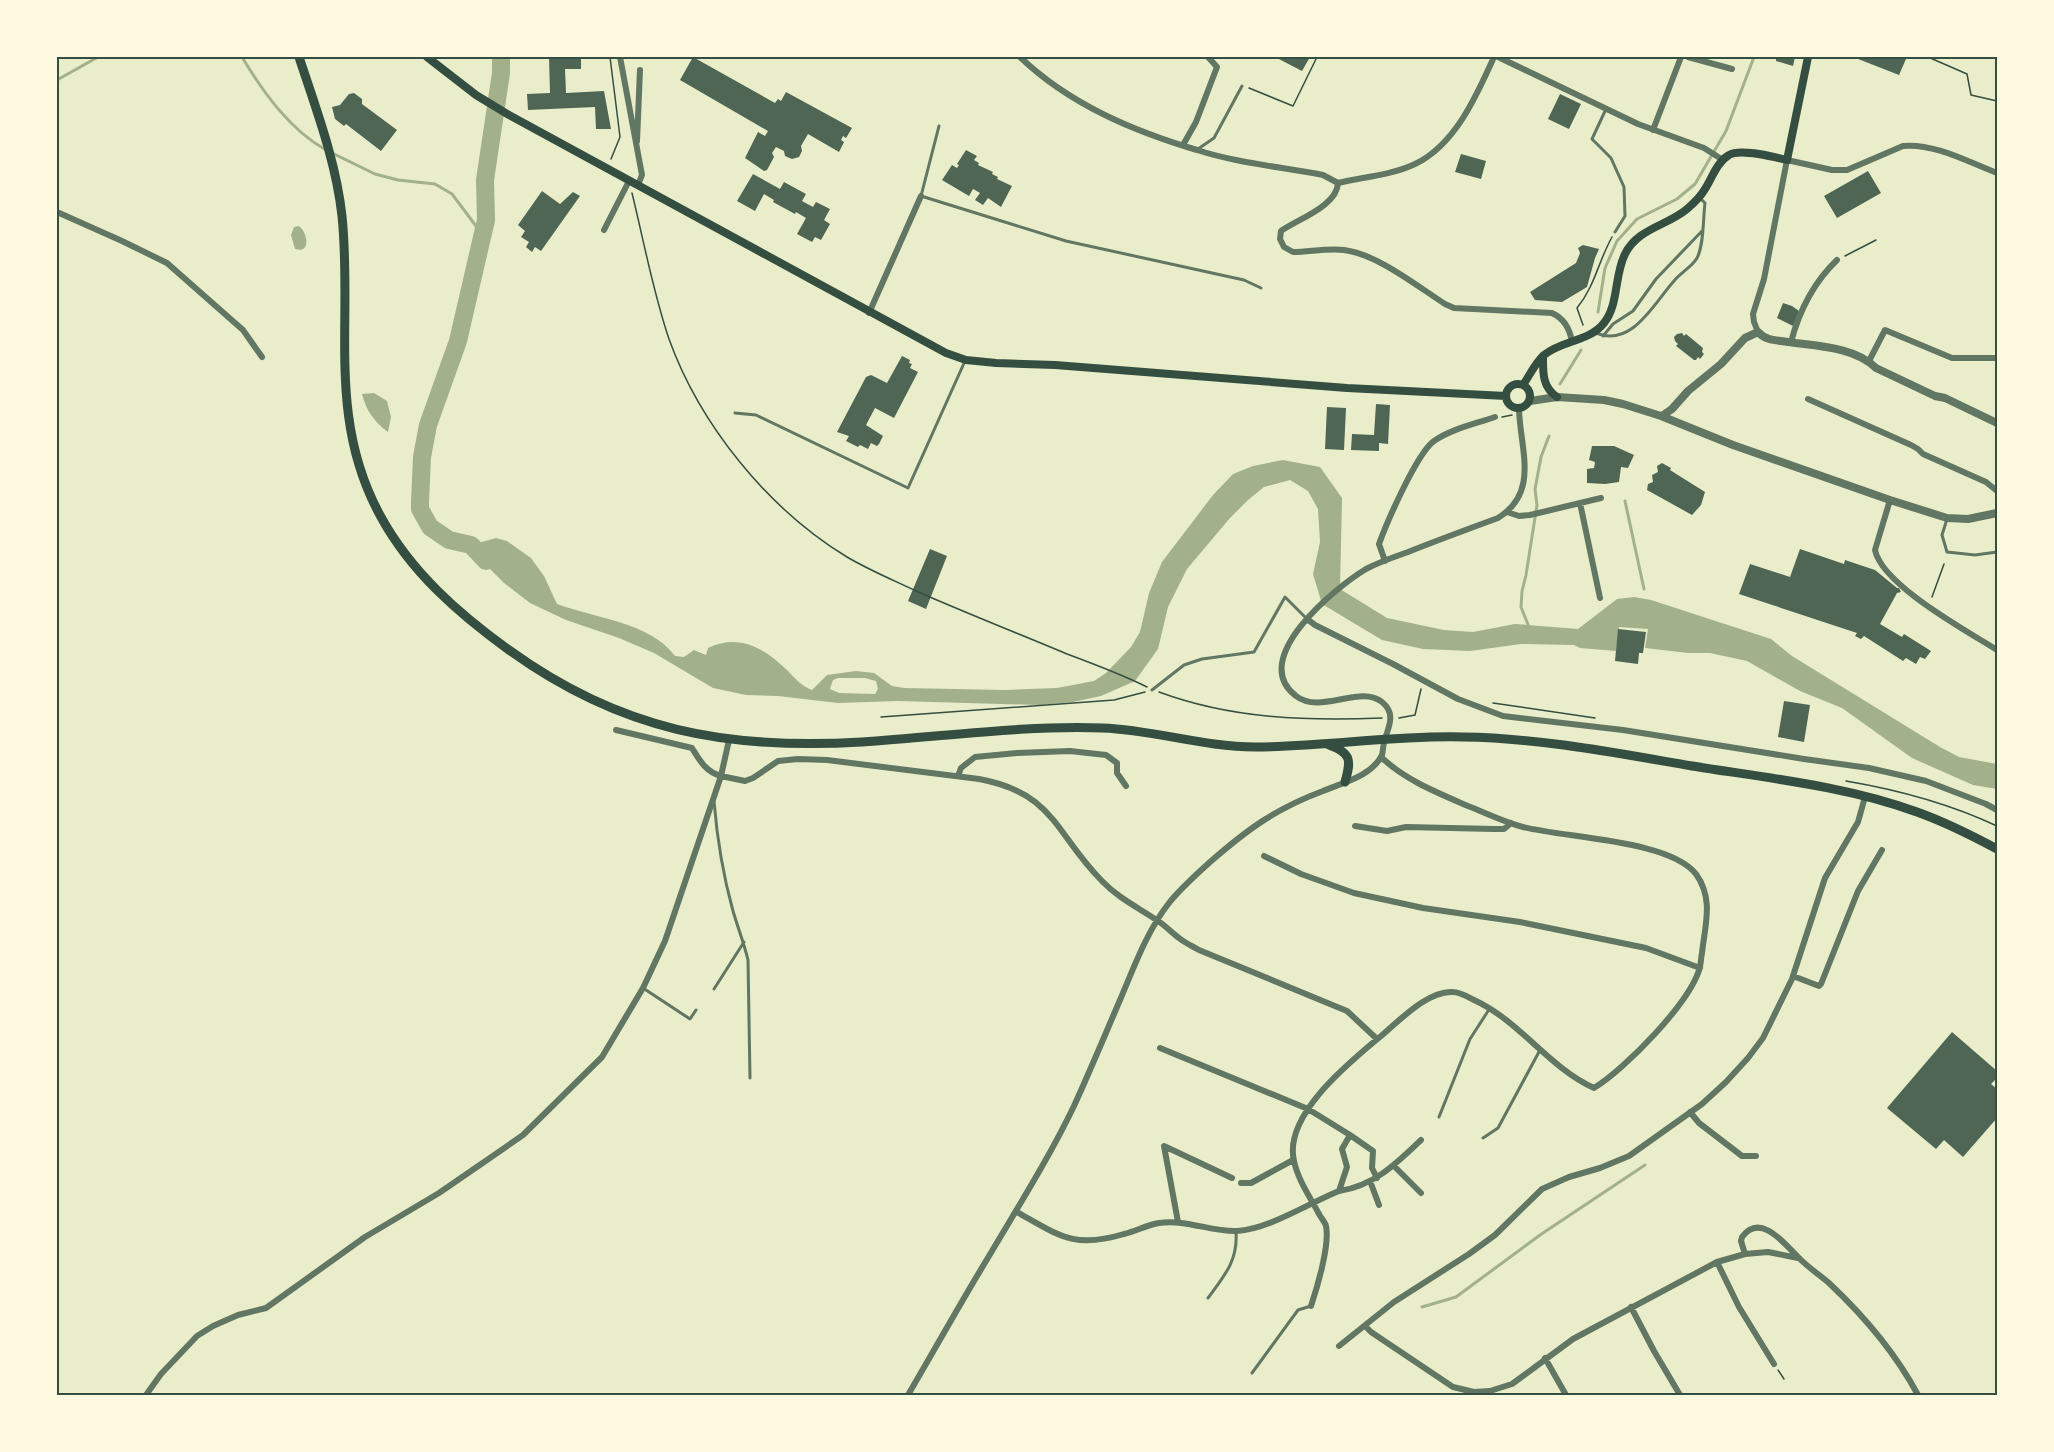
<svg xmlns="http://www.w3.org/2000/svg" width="2054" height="1452" viewBox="0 0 2054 1452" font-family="'DM Sans',sans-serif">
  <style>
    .water { fill: #a3b18a; fill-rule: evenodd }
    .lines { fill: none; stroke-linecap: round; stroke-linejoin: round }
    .stream { stroke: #a3b18a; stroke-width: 3 }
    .river { stroke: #a3b18a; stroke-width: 18 }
    .building { fill: #4f6655 }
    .path { stroke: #344e41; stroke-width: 1.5 }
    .service { stroke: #617663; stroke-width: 3 }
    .minor { stroke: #617663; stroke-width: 6 }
    .tertiary { stroke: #617663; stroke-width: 8 }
    .secondary { stroke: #344e41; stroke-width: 8 }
    .primary { stroke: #344e41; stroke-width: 9 }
    .neatline { fill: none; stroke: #344e41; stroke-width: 2 }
  </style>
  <rect width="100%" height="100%" fill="#e9edc9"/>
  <path class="water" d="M299,226c9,7 12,28 -4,23l-4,-14 3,-8z
    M374,393l13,8 4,16 -3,15c-14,-10 -22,-22 -26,-38z
    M1283,460l37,7 22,31 -2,91 47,29 57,12 29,2 42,-8 63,5 39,-30 17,-2 17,3 120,39 21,17 148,91 19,10 38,7v25l-24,-4 -61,-27 -70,-50 -42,-17 -53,-30 -37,-8h-22l-43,-5 3,-19 -29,-2 -3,24 -36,-3 -6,-3 -53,-1 -51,7 -47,-2 -41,-9 -60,-36 -9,-30 7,-32 -2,-33 -10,-18 -18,-11 -26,7 -16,13 -18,18 -43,51 -19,38 -10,42 -23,32 -34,15 -28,6 -33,3 -142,-4 -60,2 -60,-7 -32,-1 -33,-7 -59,-35 -35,-15 -53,-18 -36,-17 -26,-20 -33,-33v-5l25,-7 11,3 24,17 13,18 13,28c37,14 93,18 118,52l9,1 10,-7 12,5 2,-7c31,-15 56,0 79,22 8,8 14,16 25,20l15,-15 29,-4 18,2 18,13 12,2 101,2 52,-2 37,-7 12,-8 25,-26 9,-15 9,-39 13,-31 51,-67 20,-21 20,-8zM838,678h27l11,3 2,8 -3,5 -36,-1 -9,-4 3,-9z"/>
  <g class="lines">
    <path class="stream" d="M242,57c21,35 48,73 84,93
      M57,80l41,-23
      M332,153l43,21 23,6 37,4 17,10 30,40
      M1598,312l7,-44 12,-27 20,-22 40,-20 18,-15 31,-53 28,-74
      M1560,384l21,-34
      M1625,501l19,88
      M1529,627l-8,-20 1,-16 4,-16 11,-70 -2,-16 6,-32 8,-21
      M1422,1307l34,-10 84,-62 105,-70"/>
    <path class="river" d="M486,561l-15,-16 -22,-5 -19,-13 -10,-18v-7l2,-45 6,-32 30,-84 28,-121 -1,-40 16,-107v-16"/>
  </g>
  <path class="building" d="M549,57h32v12h-16l1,24 38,-2 7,38h-15l-1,-22 -67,3 -1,-16 23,-1z
    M693,57l82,46 3,-4 3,2 5,-9 66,36 -6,10 -3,-2 -2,4 3,2 -5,10 -31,-18 -7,12 1,5 -3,6 -7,2 -7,-3 -1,-5 -8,-4 -4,6 2,4 -7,13 -3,1 -19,-13 13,-26 7,4 3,-5 -88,-51z
    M1275,57h35l-8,14z
    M1776,57h19l-2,9 -17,-5z
    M1853,57h48l5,2 -7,16z
    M354,93l8,6v5l35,26 -16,21 -35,-27 -2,2 -9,-7 -3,-12 8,-2 9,-11z
    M1560,94l21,10 -12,25 -21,-10z
    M966,150l11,6 -3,4 5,3 -1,2 15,7 -1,2 6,3 -1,2 15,7 -11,21 -13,-9 -5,7 -8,-5 5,-7 -5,-3 -2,-1 -4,7 -27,-16 10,-15 5,3 2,-3 -2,-1z
    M1461,154l25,7 -5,18 -26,-7z
    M1868,171l13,22 -44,25 -13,-22z
    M753,174l27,15 4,-7 22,12 -4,7 11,6 3,-5 14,7 -6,11 6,4 -9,16 -6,-3 -3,5 -15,-8 9,-16 -10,-6 -1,2 -22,-12 1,-2 -10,-6 -9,17 -18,-10z
    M542,191l18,13 13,-12 7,4 -39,55 -6,-4 -3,5 -6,-5 3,-5 -8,-5 4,-6 -7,-6z
    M1583,245l16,4 -4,9 -8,29 -25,15 -27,-2 -5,-8 46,-29 4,-10 -2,-5z
    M1783,303l9,3 7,5 -6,15 -16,-8z
    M1682,333l2,3 2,-2 17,14 -1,4 2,2 -4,5 -2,-2 -2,3h-2l-18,-14 2,-2 -3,-3 -1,-4 3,-3z
    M902,356l8,4 -1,3 3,1 -2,4 8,4 -24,46 -19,-10 -9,17 17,11 -4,8 -2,2 -6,-3 -3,6 -8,-4 -2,2 -12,-6 3,-5 -12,-4 29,-55 5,-2 16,8z
    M1376,404l14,1 -2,39 -9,-1v8l-28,-1 1,-16 22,1z
    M1327,407l19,1 -2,42 -19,-1z
    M1592,446h22l20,9 -6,13 -7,-1 -2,15 -14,2 -18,-1v-14l7,-1 1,-6 -6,-2z
    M1662,463l9,5 -1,2 35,22 -4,13 -9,10 -45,-25 1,-6 5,-2 -1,-7 6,-3 -1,-6z
    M930,549l17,7 -21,53 -18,-8z
    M1800,549l44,15 1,-4 30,10 22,18h2l2,4 -4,1 -17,31 22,13 2,-3 27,17 -6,8 -5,-2 -4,7 -10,-6 -3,3 -39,-25 -3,3 -6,-3 2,-3 -118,-39 11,-30 40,13z
    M1618,629l28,3 -3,21h-4l-1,11 -23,-3z
    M1784,701l26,4 -6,37 -26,-5z
    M1952,1032l45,39v7l-6,6 6,5v29l-34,39 -19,-17 -8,9 -49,-41z"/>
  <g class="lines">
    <path class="path" d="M610,57l10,80 -9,22
      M1928,57l39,17 4,21 26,6
      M1249,88l44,18 24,-49
      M632,193c12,49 21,99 37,146 31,86 99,170 178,218 22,13 46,23 69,34 50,22 101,42 151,63 27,10 54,20 80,33
      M1845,256l31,-16
      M1583,325l-6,-17c18,-22 21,-46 35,-71
      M1502,417l10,-2
      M1932,597l12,-33
      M1159,692c73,27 147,29 223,26
      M1493,703l102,15
      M881,717l233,-17 31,-8
      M1399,718l16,-3 6,-26
      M1846,781c53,9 102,22 151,45
      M1778,1370l6,9"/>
    <path class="service" d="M1606,109l-14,30 19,19 13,29 1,29 -10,16
      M939,126l-18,70 145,45 178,39 17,8
      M1198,149l16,-11 28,-52
      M1596,333c36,15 58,-30 78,-52 6,-8 18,-14 23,-23 7,-13 6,-40 8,-55l-5,-5
      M1603,336l10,-12 20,-13 23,-32 46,-48
      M735,413l21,2 152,73 57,-127
      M1947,519l-5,16 5,17 28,3 22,-3
      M1152,690l32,-25 18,-6 52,-7 31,-55 22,22
      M714,801c3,37 9,74 19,110 5,17 11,32 15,49l2,118
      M643,988l47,31 6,-9
      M714,989l30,-47
      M1439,1117l31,-78 20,-31
      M1483,1138l15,-10 42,-78
      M1208,1298c16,-22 30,-37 28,-66
      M1252,1373l46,-63 13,-4"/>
    <path class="minor" d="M620,57l22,118 -4,10
      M1020,57c49,47 113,74 177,93 40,13 84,17 126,25l15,8
      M1498,57l140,67 66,24 19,12
      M1688,57l44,12
      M1653,130l28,-73
      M637,141l3,-71
      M1183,145l13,-23 21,-55 -9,-10
      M1338,183c-1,23 -40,36 -57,48l-1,8 4,8 9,5c16,0 34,-4 51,-2 33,4 73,36 101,54l9,4 98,5c13,6 18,16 20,29
      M1338,183c25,-6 54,-8 77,-19 40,-19 62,-69 79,-107
      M57,212l65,29 45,22 76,67 19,27
      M604,230l25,-49
      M869,313l52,-117
      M1758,332l-4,-10 -1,-8 11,-35 23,-119 45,10h15l56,-24c31,-3 65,16 94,27
      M1791,342c8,-30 23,-60 46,-82
      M1869,361l16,-31 67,28h45
      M1808,399l103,46 7,4 5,5 63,28 11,9
      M1890,500l-15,50c7,35 92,81 122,100
      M1580,503l20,95
      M1507,512l12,4 11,-1 71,-17
      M1385,561l-6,-17c8,-22 38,-91 55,-103 17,-12 41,-17 61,-24
      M1307,619l8,6 78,39 65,35 45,17 120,14 181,29 65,9 57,13 60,23 11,6
      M729,740l-8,36 24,5 8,-3 25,-17 20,-2 29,1 152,19c76,14 76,55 123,102 16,17 37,27 56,40 8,5 14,12 21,17 6,5 13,8 20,12l148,61 30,28
      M958,776l3,-8 14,-11 42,-4 53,-2 36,4 11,8v10l9,13
      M1355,826l32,5 19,-4 88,2h10l7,-6
      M1264,856l37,18 53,19 69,15 97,14 126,26 54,20
      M1793,976l26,10 2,-2 37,-93 24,-41
      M1690,1112l9,11 43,33h14
      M1350,1135l23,16 -1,17 5,10
      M1394,1166l27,27
      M1370,1181l9,24
      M1241,1183h10l42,-23
      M1339,1191c35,-5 58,-28 82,-51
      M1017,1212c43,24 57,37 107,22 12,-3 23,-9 35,-11 27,-4 52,9 78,8 32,-2 72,-28 102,-40l8,-24 -5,-18 8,-14 -42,-26 -148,-61
      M1178,1222l-14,-76 68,32
      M1745,1254l-4,-13 1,-4c19,-26 44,9 58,22 9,9 20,16 29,24 35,33 66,69 89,112
      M1717,1262l22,45 35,57
      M1311,1306c6,-18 19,-61 15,-80 -1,-4 -5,-8 -7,-12 -9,-17 -21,-34 -25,-53 -11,-46 56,-99 87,-125 18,-15 47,-46 72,-44 7,0 15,5 21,8 46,21 74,67 120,88 31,-19 97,-86 106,-121 1,-5 1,-10 2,-14 3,-28 12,-54 -6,-79 -26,-34 -130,-36 -173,-47 -19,-5 -37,-14 -55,-21 -30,-13 -63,-26 -87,-49
      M1631,1307l23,44 26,44
      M1365,1326l6,6 82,55 21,5 16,-1 22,-7 61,-45 144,-77 28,-8 23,-2 30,6
      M1339,1346l55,-44 75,-48 26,-19 47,-46 27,-12 31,-9 29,-12 73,-52 24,-22 22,-24 15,-20 29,-59 33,-101 33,-56 7,-25
      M1545,1358l21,37
      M146,1395l15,-21 36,-38 16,-10 25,-11 28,-7 99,-71 74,-44 48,-33 36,-25 79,-78 41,-69 22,-47 56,-165c-15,-4 -21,-15 -29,-28l-76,-18
      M908,1395c27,-46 53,-93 81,-139 29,-49 60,-98 85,-150 16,-35 31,-71 46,-106 14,-33 27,-69 49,-97 12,-15 27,-28 41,-41 38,-33 65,-53 113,-71 19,-8 49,-15 59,-36 1,-4 1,-8 2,-13 4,-14 13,-28 -2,-40 -21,-18 -62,13 -86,-6 -49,-37 40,-109 70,-127 13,-7 28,-12 42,-17 30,-12 60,-23 90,-34 42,-26 22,-69 21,-109"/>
    <path class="tertiary" d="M1530,401l27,-4 47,3 19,4 38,12 72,29 157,55 57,18 21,1 29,-6
      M1662,416l10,-7 16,-18 33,-27 24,-26 13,-6c8,9 19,8 30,10 29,4 67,5 88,26l59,28 10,2 52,25"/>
    <path class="secondary" d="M427,57l49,38 33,20 437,238 20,7 30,3 59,2 292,23 159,8
      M1543,356c0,16 -1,31 14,41
      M1506 396a12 12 0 1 1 24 0a12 12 0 1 1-24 0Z
      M1523,385c7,-10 12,-22 21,-30 18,-15 45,-13 60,-32 15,-19 10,-47 21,-69 13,-26 42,-28 62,-45 7,-6 14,-13 18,-20 7,-11 12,-27 24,-34 11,-7 45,2 58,5l21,-103"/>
    <path class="primary" d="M299,57c17,52 37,104 43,159 11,105 -16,202 39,301 30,55 78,97 128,133 112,81 218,100 353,92 80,-5 160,-17 241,-14 51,2 101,19 152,19 70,0 139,-12 208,-10 77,1 153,16 229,29 75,12 154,20 225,46 28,10 54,23 80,37
      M1329,745c23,8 22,16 16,37"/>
  </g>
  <rect width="2054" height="1452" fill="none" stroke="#fefae0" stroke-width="117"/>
  <rect x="58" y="58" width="1938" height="1336" class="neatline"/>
</svg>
